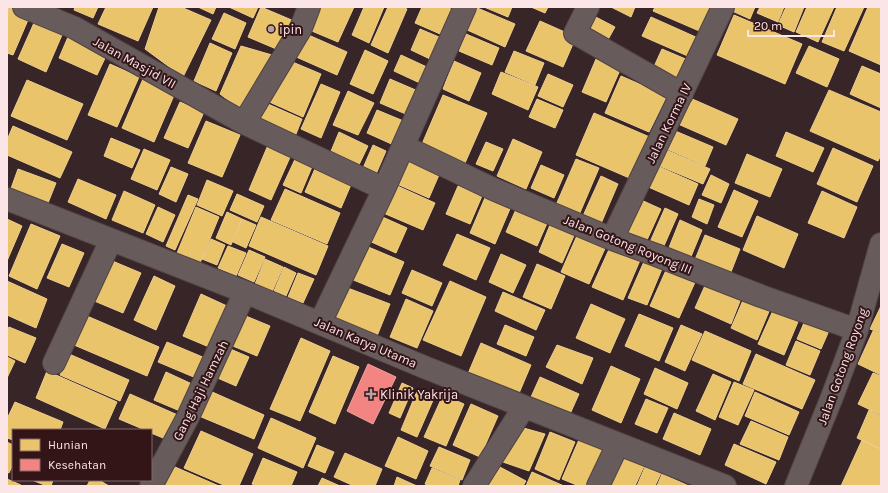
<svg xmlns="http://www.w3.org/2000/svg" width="888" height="493" viewBox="0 0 888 493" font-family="Karla,sans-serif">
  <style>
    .homes { fill: #e9c46a; stroke: #eece8f }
    .health { fill: #f28482; stroke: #f5a1a0 }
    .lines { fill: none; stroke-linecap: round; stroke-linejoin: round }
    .minor-casing { stroke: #514244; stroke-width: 24 }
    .minor { stroke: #685b5c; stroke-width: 22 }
    .poi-dot { fill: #b6a2a3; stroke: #331518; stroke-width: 1.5 }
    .labels { text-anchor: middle; stroke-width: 4; stroke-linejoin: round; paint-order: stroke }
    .poi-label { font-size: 13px; fill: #fbe5e6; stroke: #331518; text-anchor: start }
    .street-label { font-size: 13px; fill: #fbe5e6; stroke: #331518 }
  </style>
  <rect width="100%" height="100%" fill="#372527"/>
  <path class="homes" d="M8,7h11l12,6 -18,42 -6,-2z
    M75,7h23l-5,11 -19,-8z
    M106,7h47l-15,34 -40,-17z
    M159,7h22l30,13 -28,57 -38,-28z
    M198,7h18l-3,7z
    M229,7h29l-5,11z
    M261,7l33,14 -13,30 -33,-14z
    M316,7h38l-16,35 -31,-13z
    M364,7h20l-15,36 -17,-8z
    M388,7h14l5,2 -19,44 -17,-8z
    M422,7h24l12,5 -11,25 -32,-14z
    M475,7l40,17 -10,23 -40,-18z
    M484,7h28l-4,10z
    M531,7h17l-3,6z
    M611,7h24l-4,10z
    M655,7h60l-11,26 -51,-22z
    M731,7h24l-5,12 -20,-9z
    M760,7h24l-6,15 -21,-9z
    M786,7h18l-10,25 -16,-7z
    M807,7h27l-16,35 -22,-10z
    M837,7h27l-20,44 -22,-9z
    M868,7h13v58l-32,-14z
    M224,13l22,10 -11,26 -23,-10z
    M590,14l25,13 -10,18 -24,-13z
    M734,15l68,29 -17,40 -68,-29z
    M37,16l28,12 -19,44 -28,-13z
    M651,17l47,21 -8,19 -48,-21z
    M540,21l36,16 -13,30 -37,-16z
    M420,29l19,8 -9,22 -19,-9z
    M304,33l43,19 -10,23 -43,-19z
    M466,34l33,14 -7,17 -33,-14z
    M68,37l39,17 -10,21 -38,-17z
    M210,43l22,10 -16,38 -22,-10z
    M241,46l31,9 -28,57 -24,-18z
    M809,46l30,13 -12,28 -31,-14z
    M662,49l26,11 -10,23 -26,-12z
    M365,50l23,11 -15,33 -23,-10z
    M514,51l30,12 -9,22 -30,-13z
    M401,55l28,13 -7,16 -28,-13z
    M283,58l38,16 -18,43 -38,-17z
    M596,59l24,11 -14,32 -24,-10z
    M454,61l27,12 -12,28 -26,-12z
    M110,64l29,13 -22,50 -29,-12z
    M862,66l19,8v34l-31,-14z
    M501,72l37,15 -10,23 -36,-16z
    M548,74l25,11 -10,22 -25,-11z
    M621,76l46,20 -18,36 -44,-19z
    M143,79l32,14 -21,49 -32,-14z
    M390,79l28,12 -10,24 -28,-12z
    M27,80l56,24 -16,36 -56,-24z
    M321,84l19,8 -19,46 -20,-9z
    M829,90l52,22v43l-3,6 -68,-30z
    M348,91l26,12 -16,32 -25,-10z
    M443,95l44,18 -22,50 -43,-19z
    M690,98l48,21 -12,26 -48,-21z
    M537,99l26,11 -8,18 -26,-11z
    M180,102l24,10 -16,36 -24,-10z
    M268,104l34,15 -8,20 -35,-19z
    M377,110l29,12 -10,24 -29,-13z
    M594,113l58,25 -18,42 -58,-25z
    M206,121l34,14 -18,42 -34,-14z
    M13,126l59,26 -12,26 -53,-23v-15z
    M673,130l40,17 -8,19 -40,-18z
    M339,132l29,14 -12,25 -27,-15z
    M786,132l38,16 -11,24 -37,-16z
    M111,138l29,12 -8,18 -28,-12z
    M513,139l29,13 -16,37 -29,-13z
    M486,142l17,7 -10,22 -17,-7z
    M268,145l23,10 -20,45 -22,-10z
    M373,145l13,6 -13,30 -13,-6z
    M662,148l48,21 -7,15 -48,-20z
    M833,148l40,18 -16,36 -40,-18z
    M144,149l26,11 -13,30 -26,-11z
    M747,154l35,15 -12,28 -35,-14z
    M297,155l17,7 -13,31 -18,-8z
    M410,155l32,13 -13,30 -32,-14z
    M576,159l23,9 -20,47 -23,-10z
    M317,164l36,16 -12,28 -36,-16z
    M541,165l23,10 -10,23 -23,-10z
    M655,165l43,19 -9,21 -43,-19z
    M171,167l17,7 -12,28 -17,-8z
    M18,169l38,14 -10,25 -37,-14z
    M711,175l18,9 -8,19 -19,-8z
    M601,176l17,8 -18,42 -18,-8z
    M78,179l38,16 -10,24 -38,-17z
    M207,180l26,11 -11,25 -25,-11z
    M393,184l42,19 -12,27 -42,-18z
    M458,186l24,10 -12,28 -24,-10z
    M285,189l55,24 -13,31 -56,-24z
    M734,190l24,11 -16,36 -24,-10z
    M124,191l31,14 -12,28 -31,-13z
    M822,191l35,16 -13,31 -36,-15z
    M487,193l25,11 -17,40 -25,-11z
    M237,194l27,12 -7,16 -27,-12z
    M188,195l10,4 -23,51 -9,-4z
    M639,199l22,10 -14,31 -22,-9z
    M699,199l15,6 -7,19 -15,-7z
    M158,207l17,8 -12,27 -17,-8z
    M196,207l23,10 -19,46 -23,-10z
    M517,207l31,14 -11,25 -31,-14z
    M665,208l13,6 -15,34 -13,-6z
    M227,212l15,7 -11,26 -15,-7z
    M378,215l29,13 -11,25 -29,-13z
    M757,216l41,18 -14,34 -41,-18z
    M261,217l67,29 -12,29 -67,-29z
    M7,219l15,7 -15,35z
    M242,219l14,6 -10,23 -13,-6z
    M552,220l24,11 -14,32 -23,-11z
    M680,220l22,10 -12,29 -22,-9z
    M31,224l29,12 -23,53 -28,-13z
    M579,231l28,13 -18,40 -28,-12z
    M457,234l33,14 -14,32 -33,-15z
    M705,235l35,14 -11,28 -35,-15z
    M211,239l14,6 -8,20 -15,-6z
    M62,244l22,9 -15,34 -22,-9z
    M611,245l30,13 -18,42 -31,-13z
    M228,246l18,7 -10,23 -18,-8z
    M366,246l38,16 -14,33 -39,-16z
    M249,250l16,7 -11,25 -16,-7z
    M501,254l25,11 -13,28 -24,-11z
    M646,257l18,7 -17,41 -19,-7z
    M265,259l18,8 -11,25 -17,-8z
    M110,260l31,13 -18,40 -31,-13z
    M537,264l28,12 -14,33 -28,-12z
    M284,267l12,6 -10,23 -12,-5z
    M667,268l29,12 -17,38 -29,-12z
    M412,270l30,13 -10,23 -30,-13z
    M298,273l16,6 -11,24 -15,-6z
    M154,276l21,10 -19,44 -22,-10z
    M7,281l40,18 -11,29 -29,-13z
    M450,281l36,16 -25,59 -38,-16z
    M707,281l35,15 -11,28 -36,-16z
    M345,287l45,17 -13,32 -45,-20z
    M503,292l42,18 -9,20 -41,-19z
    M201,294l26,12 -18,41 -26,-11z
    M744,298l26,11 -13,31 -26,-12z
    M406,299l27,12 -16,37 -27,-11z
    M591,304l34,15 -15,34 -34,-15z
    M775,306l25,11 -16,38 -26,-11z
    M881,306v27l-11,-4z
    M241,314l29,12 -13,30 -29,-12z
    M639,314l34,14 -14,33 -34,-15z
    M87,316l72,31 -12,29 -73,-31z
    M807,316l24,10 -10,23 -24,-10z
    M505,325l29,12 -8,19 -29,-12z
    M681,325l21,9 -17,37 -20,-9z
    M9,327l27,11 -11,25 -18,-8v-25z
    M705,331l46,20 -12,30 -47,-21z
    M873,331l8,3v41l-23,-11z
    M301,338l29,13 -30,70 -30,-12z
    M796,341l24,10 -10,24 -24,-10z
    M167,342l38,16 -9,20 -38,-16z
    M481,343l50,22 -14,33 -50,-22z
    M557,345l36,13 -11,26 -36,-17z
    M228,348l21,9 -13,29 -23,-10z
    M69,354l60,26 -9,21 -60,-26z
    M756,354l59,26 -13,29 -59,-25z
    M333,356l26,11 -24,57 -26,-12z
    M7,357l8,4 -8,17z
    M611,366l29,13 -19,44 -29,-13z
    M655,368l33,15 -11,26 -33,-15z
    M47,371l70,31 -12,27 -69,-31z
    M166,372l26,12 -12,27 -26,-11z
    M873,373l8,3v39l-23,-11z
    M713,374l18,8 -16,38 -19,-9z
    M540,377l39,17 -9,20 -39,-17z
    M734,382l20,8 -16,35 -19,-8z
    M402,383l11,5 -13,30 -11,-5z
    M210,391l54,24 -10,24 -55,-23z
    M417,391l17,7 -17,39 -16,-7z
    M755,392l44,20 -10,23 -44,-19z
    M130,394l50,22 -12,24 -17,-7v-3h-6l-26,-11z
    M443,395l21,9 -18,42 -22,-9z
    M646,399l22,9 -11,25 -22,-9z
    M15,402l48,20 -3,8h-47v10l-6,-2v-19z
    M471,404l27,12 -18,41 -27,-12z
    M869,410l12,6v33l-24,-11z
    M674,413l37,16 -11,26 -37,-16z
    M271,418l45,20 -13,30 -45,-20z
    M751,421l37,16 -9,23 -39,-16z
    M520,427l25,7 -16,37 -26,-9z
    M201,431l52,23 -14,32h-13l-42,-18z
    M550,432l25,10 -16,38 -24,-11z
    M581,435l27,12 -16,39h-13l-17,-7z
    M398,437l30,14 -12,28 -31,-13z
    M862,440l19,9v37h-40z
    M7,442l6,3v19l-4,9 -2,-1z
    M734,444l42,18 -10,22 -41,-19z
    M317,445l17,7 -9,21 -17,-7z
    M439,447l31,13 -8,20 -32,-14z
    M616,452l29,12 -10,22h-34z
    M345,453l37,16 -7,17h-21l-20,-9z
    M263,458l34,14 -6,14h-33l-6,-2z
    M498,466l28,15 -3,5h-40z
    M175,467l44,19h-58z
    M645,467l16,6 -6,13h-18z
    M432,468l28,12 -2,6h-29l-4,-2z
    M532,472l32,14h-38z
    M662,474l27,12h-32z
    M397,477l20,9h-23z
    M322,478l18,8h-22z
    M7,479l14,6v1h-14z
    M32,480h21l-2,6h-4z
    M90,480h9l10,6h-22z"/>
  <path class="health" d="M368,364l28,13 -23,47 -26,-13z"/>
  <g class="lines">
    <defs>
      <path id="minor" d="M24,7l51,21 169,95 140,66
        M588,7l-13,26 107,61
        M244,123l57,-95 8,-21
        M403,146l90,43 119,50 44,16 105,41 96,34
        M7,199l238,93 179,75 301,119
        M612,239l111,-232
        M320,323l64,-134 81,-182
        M54,363l57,-123
        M151,486l37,-69 57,-125
        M474,486l50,-79
        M598,486l20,-42
        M796,486l36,-89 25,-67 24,-86"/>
    </defs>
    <use href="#minor" class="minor-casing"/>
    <use href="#minor" class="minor"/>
  </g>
  <g class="poi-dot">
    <circle cx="271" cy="29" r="4"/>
    <path d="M369 388h4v4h4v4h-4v4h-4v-4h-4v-4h4z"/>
  </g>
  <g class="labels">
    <g class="poi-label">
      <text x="279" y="34">ipin</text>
      <text x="380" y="399">Klinik Yakrija</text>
    </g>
    <g class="street-label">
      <text transform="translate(135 62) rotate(29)" y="5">Jalan Masjid VII</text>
      <text transform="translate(668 123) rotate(-64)" y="5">Jalan Korma IV</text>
      <text transform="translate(628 244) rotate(22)" y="5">Jalan Gotong Royong III</text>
      <text transform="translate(366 342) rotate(23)" y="5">Jalan Karya Utama</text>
      <text transform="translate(842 366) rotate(-70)" y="5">Jalan Gotong Royong</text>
      <text transform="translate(200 390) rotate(-64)" y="5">Gang Haji Hamzah</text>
    </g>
  </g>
  <rect width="888" height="493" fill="none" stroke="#fbe5e6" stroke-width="16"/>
  <rect x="12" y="429" width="140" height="52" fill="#331518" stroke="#83686a"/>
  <rect x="20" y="439" width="20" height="12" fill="#e9c46a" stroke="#83686a"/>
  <text x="48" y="449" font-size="12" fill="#fbe5e6">Hunian</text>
  <rect x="20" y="459" width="20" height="12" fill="#f28482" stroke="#83686a"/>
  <text x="48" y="469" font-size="12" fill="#fbe5e6">Kesehatan</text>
  <path d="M748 30v6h86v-6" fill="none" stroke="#fbe5e6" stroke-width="2"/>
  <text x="754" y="30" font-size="12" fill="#fbe5e6" stroke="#331518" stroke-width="3" paint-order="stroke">20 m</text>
</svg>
